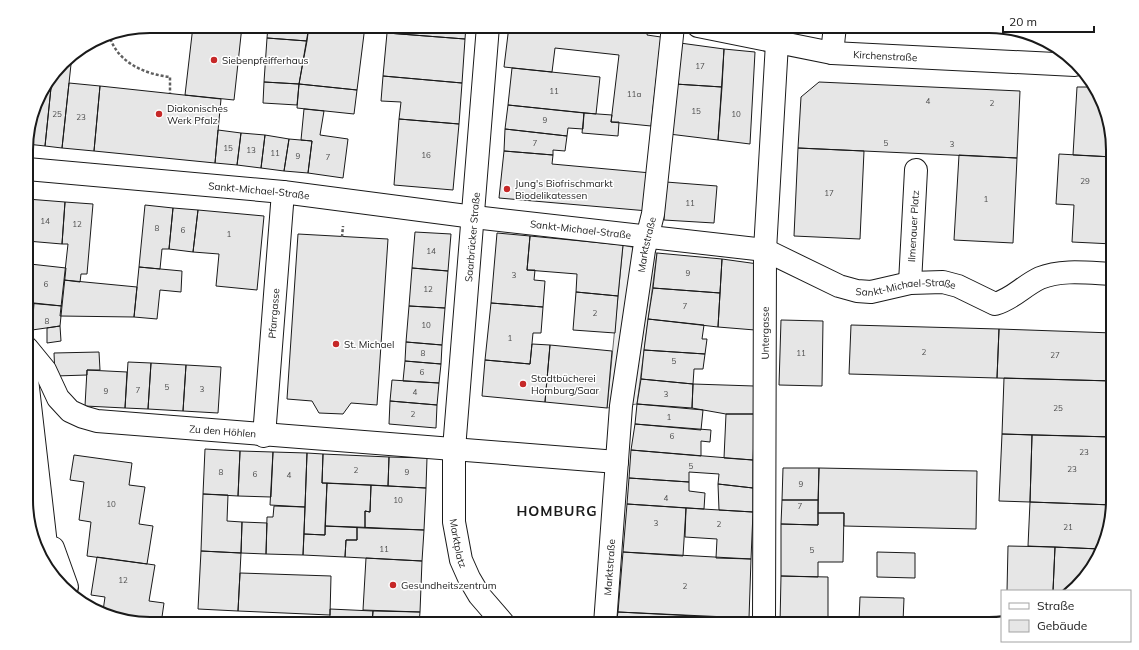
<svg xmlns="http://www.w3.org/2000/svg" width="1139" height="650" viewBox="0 0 1139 650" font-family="Mulish,sans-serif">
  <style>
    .built { fill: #ededed; stroke: #6a6a6a }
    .building { fill: #e6e6e6; stroke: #1a1a1a }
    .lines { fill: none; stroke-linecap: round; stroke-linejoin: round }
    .minor-casing { stroke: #1a1a1a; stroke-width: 24 }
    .path { stroke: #5f5f5f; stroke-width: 2.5; stroke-dasharray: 3 2; stroke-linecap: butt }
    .minor { stroke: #fff; stroke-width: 22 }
    .poi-dot { fill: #c62828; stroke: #fff; stroke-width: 1.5 }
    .labels { text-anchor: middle; stroke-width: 3; stroke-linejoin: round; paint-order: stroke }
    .number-label { font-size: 8px; fill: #4d4d4d }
    .street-label { font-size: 10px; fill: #1a1a1a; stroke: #fff }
    .poi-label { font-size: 10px; fill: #1a1a1a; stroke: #fff; text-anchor: start }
    .district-label { font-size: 14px; font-weight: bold; letter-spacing: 1px; fill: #1a1a1a; stroke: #fff }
    .rim { fill: none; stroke: #1a1a1a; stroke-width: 2 }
  </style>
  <rect width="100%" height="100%" fill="#fff"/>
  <path class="built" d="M623,245l34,8 -20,151 -30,4z"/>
  <path class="building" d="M193,26h49l-8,74 -49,-5z
    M268,26h41l-2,15 -40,-3z
    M309,26h56l-8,64 -58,-6z
    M388,26h78l-1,13 -78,-6z
    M509,26h126l13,2 -1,7 14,2 -10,89 -40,-4 8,-67 -64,-7 -3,24 -48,-5z
    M860,26h43v3z
    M945,26h44l20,5 -1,2 -63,-2z
    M387,33l78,6 -3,44 -79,-7z
    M267,38l40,3 -8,43 -35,-2z
    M680,43l44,6 -2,38 -47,-3z
    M724,49l31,3 -5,92 -32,-4z
    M72,55l-10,93 -17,-2 7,-68z
    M512,68l88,9 -4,37 -88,-9z
    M383,76l79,7 -3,41 -60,-5 2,-17 -20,-1z
    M52,78l-7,68 -18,-2v-10l12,-39z
    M264,82l35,2 -2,21 -34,-2z
    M819,82l201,9 -3,67 -219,-10 3,-51z
    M69,83l31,3 -6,65 -32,-3z
    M299,84l58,6 -3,24 -57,-6z
    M675,84l47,3 -4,53 -49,-6z
    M100,86l121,13 -6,64 -121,-12z
    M1077,87h17l19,54v16l-40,-2z
    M508,105l76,8 -1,16 -15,-1 -1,8 -62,-7z
    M304,109l20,2 -4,24 28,4 -5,39 -35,-5 4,-32 -11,-1z
    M584,113l28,2 -1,7h8l-1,14 -36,-3z
    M399,119l60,5 -6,66 -59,-5z
    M505,129l62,7 -2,15 -12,-1v5l-49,-4z
    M218,130l23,3 -4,32 -22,-2z
    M241,133l24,2 -4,33 -24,-3z
    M265,135l24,4 -5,32 -23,-3z
    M289,139l23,2 -4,32 -24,-2z
    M798,148l66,3 -4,88 -66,-3z
    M504,151l49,4 -1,9 99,9 -3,38 -149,-13z
    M1059,154l54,3v87l-41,-2 2,-37 -18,-1z
    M959,155l58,3 -4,85 -59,-3z
    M666,182l51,4 -3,37 -50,-3z
    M27,199l38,3 -3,42 -35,-3z
    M65,202l28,2 -6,70h-6l-1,8 -16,-2 4,-36h-6z
    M145,205l28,3 -4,41h-7l-2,20 -21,-2z
    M173,208l25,2 -5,42 -24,-3z
    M198,210l66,6 -7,74 -41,-4 3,-32 -26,-2z
    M415,232l36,2 -3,37 -36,-3z
    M497,233l33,3 -3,34h8l-1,10 11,1 -2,26 -52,-4z
    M298,234l90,5 -11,166 -26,-2 -8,11 -24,-1 -7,-12 -25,-2z
    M530,236l93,9 -5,51 -42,-4 1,-18 -50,-4z
    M657,253l65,6 -2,34 -67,-5z
    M722,259l36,5 -3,66 -37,-3z
    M30,264l36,4 -4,38 -35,-3z
    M139,267l43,4 -1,21 -21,-2 -3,29 -23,-2z
    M412,268l36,3 -3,37 -36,-2z
    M64,280l73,7 -3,30 -74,-1z
    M653,288l67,5 -2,34 -70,-8z
    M576,292l42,4 -3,37 -42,-3z
    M34,303l28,3 -2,20 -28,4z
    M491,303l52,4 -2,26h-8l-3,31 -45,-4z
    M409,306l36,2 -3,37 -36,-3z
    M648,319l56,6 -2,14h5l-2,15 -61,-4z
    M781,320l42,1 -1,65 -43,-1z
    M851,325l148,4 -2,49 -148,-4z
    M60,326l1,15 -14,2v-15z
    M999,329l114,4v48l-116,-3z
    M406,342l36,3 -1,19 -36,-3z
    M532,344l18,1 -5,57 -63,-6 3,-36 45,4z
    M550,345l62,6 -5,57 -62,-6z
    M644,350l61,4 -2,15h-9l-1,15 -52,-5z
    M99,352l1,18h-13v5l-32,1 -1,-23z
    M405,361l36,3 -2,19 -36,-2z
    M128,362l23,1 -3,46 -23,-1z
    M151,363l35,2 -3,46 -35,-2z
    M186,365l35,2 -3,46 -35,-2z
    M87,370l40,2 -2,36 -40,-2z
    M1004,378l109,3v56l-111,-3z
    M641,379l52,5 -1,24 -55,-4z
    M392,380l47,3 -2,22 -47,-4z
    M693,384l61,2 1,28h-29l-34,-6z
    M390,401l47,4 -1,23 -47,-4z
    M637,404l66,6 -2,20 -66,-6z
    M726,414h29l-2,46 -29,-2z
    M635,424l76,6 -1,12 -9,-1v15l-70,-6z
    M1002,434l30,1 -2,67 -31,-1z
    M1032,435l81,2v68l-83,-3z
    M205,449l35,2 -2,45 -35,-2z
    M631,450l122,10v28l-35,-4 1,-10 -30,-2v10l-60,-4z
    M240,451l33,1 -2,45 -33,-1z
    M273,452l34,1 -2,54 -35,-2z
    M307,453l16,1 -1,29h5l-2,52 -21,-1z
    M323,454l66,3 -1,29 -66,-3z
    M74,455l58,8 -3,22 16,2 -6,37 14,2 -6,38 -60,-8 4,-34 -12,-2 5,-38 -14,-2z
    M389,457l38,1 -1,30 -38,-2z
    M783,468h36l-1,32h-36z
    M819,468l158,3 -1,58 -132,-3v-13h-26z
    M629,478l60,4v9l16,2 -1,16 -77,-5z
    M327,483l44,2 -1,27 -5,-1v17l-40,-2z
    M718,484l35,4v24l-34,-2z
    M371,485l55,3 -2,42 -59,-2v-17l5,1z
    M203,494l25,1 -1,26 15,1 -1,31 -40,-2z
    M782,500h36v25l-37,-1z
    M1030,502l83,3 -13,44 -72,-3z
    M627,504l59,4 -3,48 -60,-4z
    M274,506l31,1 -2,48 -37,-1 1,-37h6z
    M686,508l67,4 -2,47 -35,-1 1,-19 -32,-2z
    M34,510l3,33 -10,-27v-3z
    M818,513h26l-1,49h-25v15l-37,-1v-52l37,1z
    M242,522l25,1 -1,31 -25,-1z
    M325,526l32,1v13h-11l-1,17 -42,-2 1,-21 21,1z
    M357,527l67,3 -2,31 -77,-4 1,-17h11z
    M1008,546l47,1 -2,44h-46z
    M1055,547l45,2 -3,13 -29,29h-15z
    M201,551l40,2 -3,58 -40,-2z
    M623,552l128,7 -2,59 -131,-6z
    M877,552l38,1v25l-38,-1z
    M97,557l58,8 -6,36 15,2 -3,21h-11l-47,-13 2,-14 -14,-2z
    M366,558l56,3 -2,51 -57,-2z
    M240,573l91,3 -1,39 -92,-4z
    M781,576l47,1v47h-48z
    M860,597l44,1 -1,24 -44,-1z
    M330,609l43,2 -1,13h-42z
    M373,611l47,1 -1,12h-47z
    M618,612l77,4v8h-79z"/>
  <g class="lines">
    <defs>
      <g id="minor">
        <path id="s1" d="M488,26l-34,423v73l7,38 8,18 10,17 25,29"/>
        <path id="s2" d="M698,26l134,27 243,12"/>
        <path d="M832,53l3,-27"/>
        <path id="s3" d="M27,169l256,23 191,25 291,33 74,36 18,5 14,1 39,-9 33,-1 15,4 37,18c18,-5 28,-18 45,-26 22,-9 49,-5 73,-4"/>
        <path id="s4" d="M910,283l6,-113"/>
        <path id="s5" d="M27,348l18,22 13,28 12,13 13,6 14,4 520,41"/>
        <path d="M27,379l22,192"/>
        <path id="s6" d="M264,436l19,-244"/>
        <path d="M53,548l14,39"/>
        <path id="s7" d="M605,624l16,-218 23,-156 9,-36 20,-188"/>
        <path id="s8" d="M764,624l1,-374 12,-207"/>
      </g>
    </defs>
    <use href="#minor" class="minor-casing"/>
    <path class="path" d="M109,34c7,28 35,40 61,43v16
      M342,237l1,-11"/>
    <use href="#minor" class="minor"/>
  </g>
  <g class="poi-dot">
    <circle cx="214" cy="60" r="4"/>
    <circle cx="159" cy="114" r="4"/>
    <circle cx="507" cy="189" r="4"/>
    <circle cx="336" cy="344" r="4"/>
    <circle cx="523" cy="384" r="4"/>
    <circle cx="393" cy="585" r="4"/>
  </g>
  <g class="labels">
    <g class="number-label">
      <text x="700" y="69">17</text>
      <text x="554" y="94">11</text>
      <text x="634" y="97">11a</text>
      <text x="928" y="104">4</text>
      <text x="992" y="106">2</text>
      <text x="696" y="114">15</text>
      <text x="57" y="117">25</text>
      <text x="736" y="117">10</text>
      <text x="81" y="120">23</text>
      <text x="545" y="123">9</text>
      <text x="535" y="146">7</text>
      <text x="886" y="146">5</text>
      <text x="952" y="147">3</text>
      <text x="228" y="151">15</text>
      <text x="251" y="153">13</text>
      <text x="275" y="156">11</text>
      <text x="426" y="158">16</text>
      <text x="298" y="159">9</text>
      <text x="328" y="160">7</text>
      <text x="1085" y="184">29</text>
      <text x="829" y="196">17</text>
      <text x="986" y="202">1</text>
      <text x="690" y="206">11</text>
      <text x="45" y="224">14</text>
      <text x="77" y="227">12</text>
      <text x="157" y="231">8</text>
      <text x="183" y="233">6</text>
      <text x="229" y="237">1</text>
      <text x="431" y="254">14</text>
      <text x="688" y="276">9</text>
      <text x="514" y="278">3</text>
      <text x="46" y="287">6</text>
      <text x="428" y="292">12</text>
      <text x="685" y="309">7</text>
      <text x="595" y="316">2</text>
      <text x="47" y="324">8</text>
      <text x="426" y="328">10</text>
      <text x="510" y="341">1</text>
      <text x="924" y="355">2</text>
      <text x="423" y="356">8</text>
      <text x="801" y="356">11</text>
      <text x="1055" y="358">27</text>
      <text x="674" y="364">5</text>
      <text x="422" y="375">6</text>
      <text x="167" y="390">5</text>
      <text x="202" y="392">3</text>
      <text x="138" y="393">7</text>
      <text x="106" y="394">9</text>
      <text x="415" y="395">4</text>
      <text x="666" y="397">3</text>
      <text x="1058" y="411">25</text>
      <text x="413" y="417">2</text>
      <text x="669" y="420">1</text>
      <text x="672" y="439">6</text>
      <text x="1084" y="455">23</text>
      <text x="691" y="469">5</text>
      <text x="1072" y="472">23</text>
      <text x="356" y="473">2</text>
      <text x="221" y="475">8</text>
      <text x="407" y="475">9</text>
      <text x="255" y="477">6</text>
      <text x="289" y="478">4</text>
      <text x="801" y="487">9</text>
      <text x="666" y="501">4</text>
      <text x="398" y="503">10</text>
      <text x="111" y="507">10</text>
      <text x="800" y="509">7</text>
      <text x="656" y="526">3</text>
      <text x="719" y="527">2</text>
      <text x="1068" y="530">21</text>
      <text x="384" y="552">11</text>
      <text x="812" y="553">5</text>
      <text x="123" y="583">12</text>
      <text x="685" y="589">2</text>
    </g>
    <g class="street-label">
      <text dy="4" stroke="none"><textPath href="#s2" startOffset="190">Kirchenstraße</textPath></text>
      <text dy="4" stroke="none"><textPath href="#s3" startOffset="233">Sankt-Michael-Straße</textPath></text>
      <text dy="4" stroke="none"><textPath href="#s4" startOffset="57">Ilmenauer Platz</textPath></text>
      <text dy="4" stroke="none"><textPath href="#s3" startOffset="557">Sankt-Michael-Straße</textPath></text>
      <text transform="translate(472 237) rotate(-85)" y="4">Saarbrücker Straße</text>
      <text dy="4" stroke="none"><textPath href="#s7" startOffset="382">Marktstraße</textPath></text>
      <text dy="4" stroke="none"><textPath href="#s3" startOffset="893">Sankt-Michael-Straße</textPath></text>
      <text dy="4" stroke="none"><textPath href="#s6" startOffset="123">Pfarrgasse</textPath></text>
      <text dy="4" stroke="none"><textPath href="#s8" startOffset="291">Untergasse</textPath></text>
      <text dy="4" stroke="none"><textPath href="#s5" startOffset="232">Zu den Höhlen</textPath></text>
      <text dy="4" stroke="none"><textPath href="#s1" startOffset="519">Marktplatz</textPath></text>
      <text dy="4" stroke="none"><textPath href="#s7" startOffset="57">Marktstraße</textPath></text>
    </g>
    <g class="poi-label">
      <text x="222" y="64">Siebenpfeifferhaus</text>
      <text x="167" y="112">Diakonisches<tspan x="167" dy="12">Werk Pfalz</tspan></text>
      <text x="515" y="187">Jung's Biofrischmarkt<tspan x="515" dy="12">Biodelikatessen</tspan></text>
      <text x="344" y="348">St. Michael</text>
      <text x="531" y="382">Stadtbücherei<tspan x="531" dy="12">Homburg/Saar</tspan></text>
      <text x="401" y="589">Gesundheitszentrum</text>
    </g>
    <g class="district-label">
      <text x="557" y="516">HOMBURG</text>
    </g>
  </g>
  <path d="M0 0H1139V650H0ZM150 33H989A117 117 0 0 1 1106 150V500A117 117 0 0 1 989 617H150A117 117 0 0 1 33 500V150A117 117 0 0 1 150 33Z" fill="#fff" fill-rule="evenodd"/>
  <path class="rim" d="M150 33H989A117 117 0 0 1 1106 150V500A117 117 0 0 1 989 617H150A117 117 0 0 1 33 500V150A117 117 0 0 1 150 33Z"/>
  <rect x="1001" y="590" width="130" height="52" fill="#ffffff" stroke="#a3a3a3"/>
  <rect x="1009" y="603" width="20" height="6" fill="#ffffff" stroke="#a3a3a3"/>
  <text x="1037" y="610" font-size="12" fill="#1a1a1a">Straße</text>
  <rect x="1009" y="620" width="20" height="12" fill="#e6e6e6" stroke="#a3a3a3"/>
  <text x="1037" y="630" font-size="12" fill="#1a1a1a">Gebäude</text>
  <path d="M1003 26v6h91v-6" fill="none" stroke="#1a1a1a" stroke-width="2"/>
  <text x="1009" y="26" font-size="12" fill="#1a1a1a" stroke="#ffffff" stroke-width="3" paint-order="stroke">20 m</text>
</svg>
